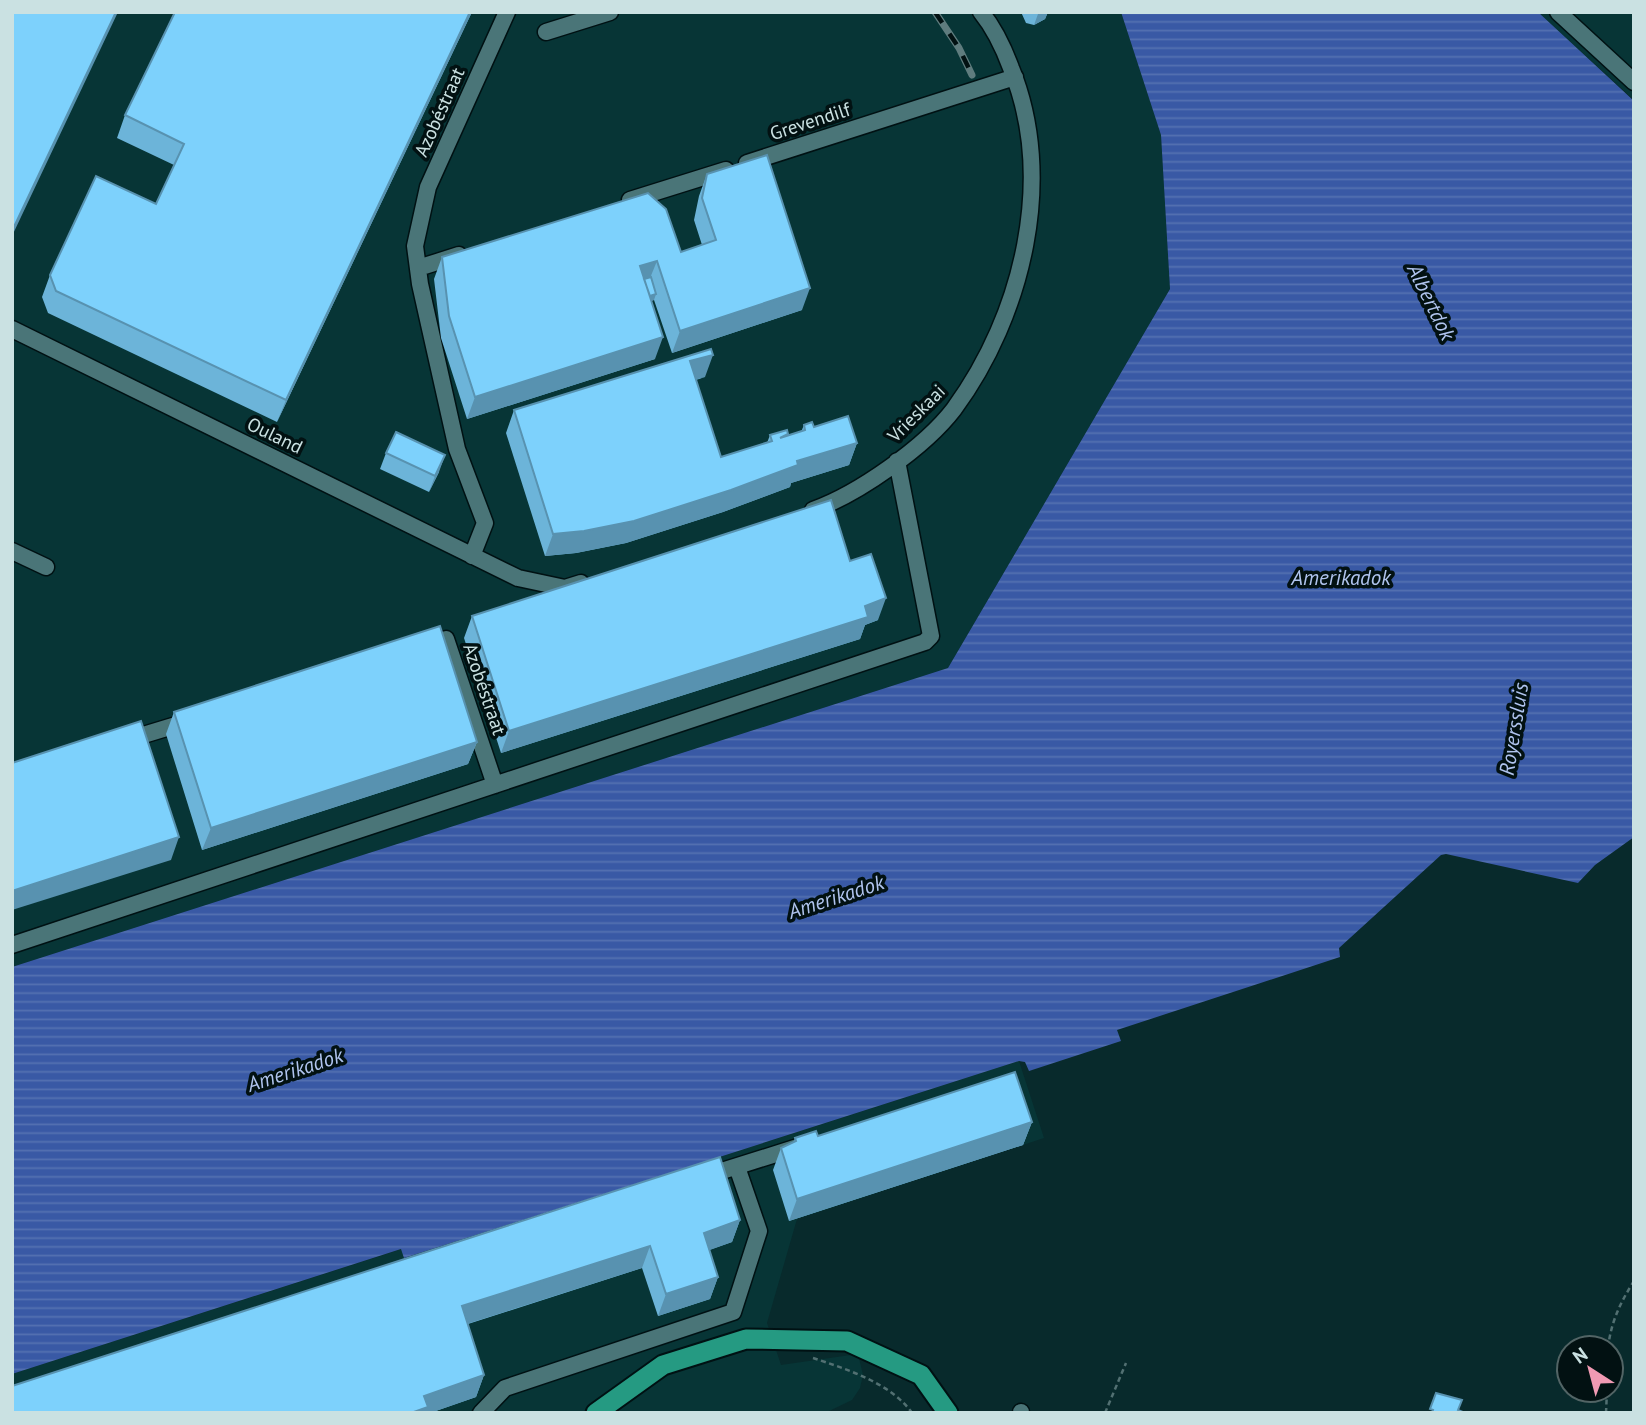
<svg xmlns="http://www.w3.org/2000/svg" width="1646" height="1425" viewBox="0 0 1646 1425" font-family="'PT Sans',sans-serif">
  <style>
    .built { fill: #073536 }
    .water { fill: url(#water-rules) }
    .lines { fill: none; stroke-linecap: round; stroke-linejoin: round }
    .minor-casing { stroke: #001113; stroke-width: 19 }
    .major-casing { stroke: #001113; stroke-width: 23 }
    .path { stroke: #527072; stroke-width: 2.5; stroke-dasharray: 5 3.5; stroke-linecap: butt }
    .minor { stroke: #4a7578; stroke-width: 16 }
    .major { stroke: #259a82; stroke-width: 19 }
    .rail-casing { stroke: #5f7c7e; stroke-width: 7 }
    .rail { stroke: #021112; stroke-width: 4.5; stroke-dasharray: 13; stroke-linecap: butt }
    .wall { fill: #6cb4d9 }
    .shaded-wall { fill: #5892b0 }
    .building { fill: #7dd1fc; stroke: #5892b0; stroke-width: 2 }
    .labels { text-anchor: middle; stroke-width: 7; stroke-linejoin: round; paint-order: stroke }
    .street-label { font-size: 19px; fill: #cae1e2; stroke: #021112 }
    .water-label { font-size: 21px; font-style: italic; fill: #b0c4ee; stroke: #021112 }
  </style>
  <defs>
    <pattern id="water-rules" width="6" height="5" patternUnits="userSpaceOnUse" patternTransform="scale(1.75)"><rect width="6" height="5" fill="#3959a5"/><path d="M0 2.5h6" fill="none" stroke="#5471b1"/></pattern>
  </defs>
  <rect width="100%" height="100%" fill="#082a2c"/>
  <path class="built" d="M12,12h1109l40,123 9,154 -222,379 -936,299z
    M1538,12h96v89v-1z
    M1019,1061l25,77 -247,81 -30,104 14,42 77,-11 5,21 -3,13 -8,12 -27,13h-813v-39l390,-125 3,9z"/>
  <path class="water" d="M1121,12h417l96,89v736l-39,28 -17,18 -132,-29 -5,1 -102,93 1,9 -223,73 4,11 -92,30 -4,-9 -6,-1 -615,197 -3,-9 -389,125v-407l936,-299 222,-379 -9,-154z"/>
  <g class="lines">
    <defs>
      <path id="minor" d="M1558,12l76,70
        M546,32l64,-20
        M747,163l268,-86
        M630,200l96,-30
        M418,268l41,-13
        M12,329l506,249 47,10 16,-5
        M813,510c45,-16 112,-63 141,-101 69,-94 102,-231 57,-341 -7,-19 -17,-40 -30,-56
        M12,551l34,16
        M472,556l13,-33 -28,-74 -37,-165 -5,-38 13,-59 79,-175
        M424,646l22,-7 49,146
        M127,740l59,-18
        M12,945l913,-303 6,-6 -34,-175
        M706,1176l92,-29
        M481,1413l24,-25 228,-76 26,-81 -22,-64
        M1021,1413v-1"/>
      <path id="major" d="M596,1413l67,-48 83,-26 101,2 74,34 27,38"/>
    </defs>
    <use href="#minor" class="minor-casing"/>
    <use href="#major" class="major-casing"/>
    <path class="path" d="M1608,1348c3,-26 12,-45 26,-67
      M813,1358c33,11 78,25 99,55
      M1105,1413l21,-50
      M1606,1413l1,-23"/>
    <use href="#minor" class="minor"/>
    <use href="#major" class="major"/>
    <defs>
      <path id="rail" d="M935,12l24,36 13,27"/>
    </defs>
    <use href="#rail" class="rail-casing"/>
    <use href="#rail" class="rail"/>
  </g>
  <path class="wall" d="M175,12h297l-195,410 -229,-109 -6,-16 8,-22 106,-71 18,-39 -57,-27 8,-23z
    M1021,12h27l-3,7 -11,6 -8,-2z
    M707,174l95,136 -130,43 -18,-53 -3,1 4,58 -188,60 -26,-81 -7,-59 8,-22 239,-5 21,-7 -8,-25 5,-24z
    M705,377l-9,3 25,77 46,-14 3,-8 18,1 13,-4 3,-7 10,2 43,16 -8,22 -58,18 -1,4 -67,25 -97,31 -50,10 -31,3 -39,-123 8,-23z
    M386,453l53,19 -10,20 -49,-23z
    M850,561l28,59 -13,5 -5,14 -359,114 -37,-115 8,-22z
    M174,712l303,30 -9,22 -266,86 -36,-116z
    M1032,1122l-9,23 -234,76 -16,-51 8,-22 13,-6 1,-4z
    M740,1220l-8,22 -23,8 9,27 -8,22 -52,17 -16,-48 -174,56 16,51 -8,22 -46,16h-418z"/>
  <path class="shaded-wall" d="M116,12h2l-106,224v-5z
    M470,12h2l-195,410 9,-22z
    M1042,12h6l-3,7 -11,6 4,-11z
    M657,261l-9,22 -4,-4 -4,-13z
    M810,288l-8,22 -130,43 8,-22z
    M656,294l-2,6 -12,4 2,-6z
    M663,337l-8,22 -188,60 8,-22z
    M713,355l-8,22 -23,6 8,-22z
    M857,443l-8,22 -58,18 -1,4 -67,25 -97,31 -50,10 -31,3 8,-22z
    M445,455l-6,17 -10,20 6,-16z
    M886,598l-8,22 -13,5 -5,14 -359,114 8,-22z
    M477,742l-9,22 -266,86 9,-22z
    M179,837l-8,23 -159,50v-19z
    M1032,1122l-9,23 -234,76 8,-22z
    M740,1220l-8,22 -36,13 8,-22z
    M650,1246l-8,22 -188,60 8,-22z
    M718,1277l-8,22 -52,17 8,-22z
    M484,1375l-8,22 -46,16h-19l13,-17z"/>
  <path class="building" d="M12,12h104l-104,219z
    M175,12h295l-184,388 -230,-109 -6,-16 46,-99 60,28 28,-60 -59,-29z
    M767,155l43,133 -130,43 -23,-70 -17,5 23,71 -188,60 -26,-81 -7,-59 206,-64 18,16 15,43 35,-12 -14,-42 5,-24z
    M651,277l5,17 -6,2 -6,-17z
    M711,349l2,6 -23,6 31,96 51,-16 -2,-6 17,-5 1,4 -8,4 25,-8 -1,-5 8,-3 2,5 34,-11 9,27 -60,18 1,4 -67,25 -97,31 -50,10 -31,3 -39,-124z
    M396,432l49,23 -10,21 -49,-23z
    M831,500l19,61 21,-7 15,44 -21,8 3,11 -359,114 -37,-115z
    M440,626l37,116 -266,86 -37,-116z
    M141,721l38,116 -167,54v-128z
    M1015,1072l17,50 -235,77 -16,-51 15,-7 -1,-3 21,-7 2,5z
    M720,1157l20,63 -36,13 14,44 -52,17 -16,-48 -188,60 22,69 -60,21 4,11 -17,6h-399v-27z
    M1436,1393l26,7 -4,10 7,3h-33l1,-3 -3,-1z"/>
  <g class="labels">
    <g class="street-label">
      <text transform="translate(439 112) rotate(-66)" y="7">Azobéstraat</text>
      <text transform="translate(810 121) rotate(-18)" y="7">Grevendilf</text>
      <text transform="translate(916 413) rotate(-45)" y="7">Vrieskaai</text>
      <text transform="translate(275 435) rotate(26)" y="7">Ouland</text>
      <text transform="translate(485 689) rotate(71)" y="7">Azobéstraat</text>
    </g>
    <g class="water-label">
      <text transform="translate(1431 302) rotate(64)" y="7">Albertdok</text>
      <text x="1341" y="585">Amerikadok</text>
      <text transform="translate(1514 729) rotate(-81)" y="7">Royerssluis</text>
      <text transform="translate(836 897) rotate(-18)" y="7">Amerikadok</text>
      <text transform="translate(295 1070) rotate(-18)" y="7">Amerikadok</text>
    </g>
  </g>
  <rect width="1646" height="1425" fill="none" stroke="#cae1e2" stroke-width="28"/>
  <g transform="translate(1590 1369) rotate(324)"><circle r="33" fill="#021112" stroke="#526465" stroke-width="2"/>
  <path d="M0-5L12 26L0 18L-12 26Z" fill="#f19ab3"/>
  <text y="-10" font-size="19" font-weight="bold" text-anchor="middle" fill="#cae1e2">N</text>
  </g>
</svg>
